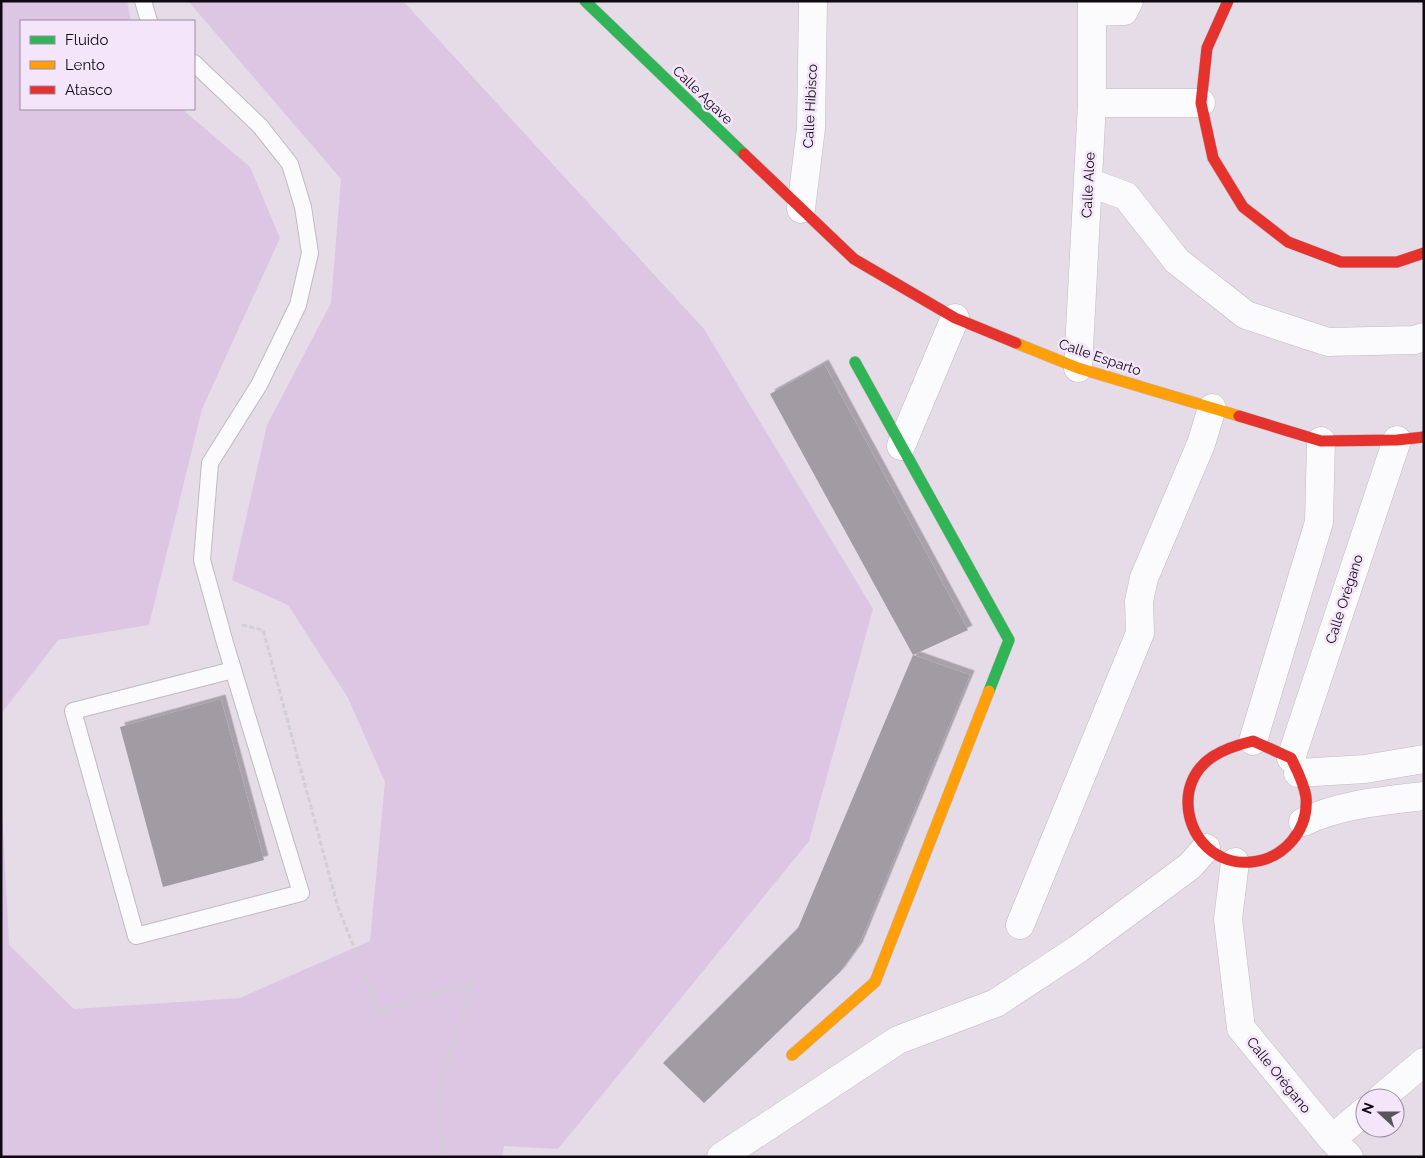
<svg xmlns="http://www.w3.org/2000/svg" width="1425" height="1158" viewBox="0 0 1425 1158" font-family="Raleway,sans-serif">
  <style>
    .green { fill: #dcc6e3 }
    .building { fill: #a19ba3; filter: url(#shadow) }
    .lines { fill: none; stroke-linecap: round; stroke-linejoin: round }
    .lane-casing { stroke: #c0b9c3; stroke-width: 18 }
    .street-casing { stroke: #c0b9c3; stroke-width: 29 }
    .fast-casing { stroke: #c0b9c3; stroke-width: 12 }
    .slow-casing { stroke: #c0b9c3; stroke-width: 12 }
    .jam-casing { stroke: #c0b9c3; stroke-width: 12 }
    .path { stroke: #d1cfd3; stroke-width: 3; stroke-dasharray: 5 2.5; stroke-linecap: butt }
    .lane { stroke: #fbfafc; stroke-width: 16 }
    .street { stroke: #fbfafc; stroke-width: 28 }
    .fast { stroke: #30b455; stroke-width: 11 }
    .slow { stroke: #ff9f0a; stroke-width: 11 }
    .jam { stroke: #e5322d; stroke-width: 11 }
    .labels { text-anchor: middle; stroke-width: 5; stroke-linejoin: round; paint-order: stroke }
    .street-label { font-size: 14px; fill: #0f0a11; stroke: #f5e5fa }
  </style>
  <defs>
    <filter id="shadow"><feDropShadow dx="4.5" dy="-4.5" stdDeviation="0" flood-color="#0004"/></filter>
  </defs>
  <rect width="100%" height="100%" fill="#e5dce8"/>
  <path class="green" d="M1,1h126l4,20h-110v88h161l68,58 30,71 -78,171 -53,216 -91,15 -57,74z
    M188,1h215l301,328 169,280 -64,232 -251,308 -54,-3 -2,11h-501v-369l8,157 65,64 166,-11 130,-57 15,-159 -37,-84 -60,-93 -56,-25 35,-155 64,-122 10,-124z"/>
  <path class="building" d="M824,364l144,266 -55,25 57,20 -112,272 -18,25 -136,131 -41,-40 135,-135 115,-273 -143,-261z
    M221,699l43,161 -101,27 -43,-160z"/>
  <g class="lines">
    <defs>
      <path id="lane" d="M143,1l6,20
        M194,63l66,63 30,38 13,43 7,46 -12,52 -39,80 -49,78 -8,97 23,83 76,250 -165,43 -63,-225 160,-41"/>
      <path id="street" d="M1092,12l32,-1 5,-10
        M1092,103h109
        M1088,182l38,14 51,65 69,54 82,27 86,-2 10,-3
        M801,209l10,-81 2,-127
        M1078,368l14,-265v-102
        M901,446l54,-128
        M1253,741l66,-219 2,-81
        M1291,758l106,-318
        M1298,773l67,-4 59,-10
        M1303,822c39,-18 79,-21 121,-26
        M1235,862l-7,57 13,109 91,111 17,18
        M1020,925l120,-292 -1,-32 5,-23 57,-134 11,-36
        M1381,1098l43,-36
        M1332,1139l33,-28
        M721,1157l177,-117 98,-37 82,-54 112,-83 16,-18"/>
      <path id="fast" d="M585,1l159,153
        M855,362l154,278 -20,51"/>
      <path id="slow" d="M1016,343l62,25 161,48
        M792,1055l83,-73 114,-291"/>
      <path id="jam" d="M1228,1l-21,47 -6,55 12,55 30,49 45,35 53,20h56l27,-9
        M744,154l110,105 101,59 61,25
        M1239,416l82,25 76,-1 27,-3
        M1253,741l38,17c6,12 13,25 15,39 3,33 -22,62 -55,65 -40,4 -69,-33 -62,-71 7,-32 35,-43 64,-50z"/>
    </defs>
    <use href="#lane" class="lane-casing"/>
    <use href="#street" class="street-casing"/>
    <use href="#fast" class="fast-casing"/>
    <use href="#slow" class="slow-casing"/>
    <use href="#jam" class="jam-casing"/>
    <path class="path" d="M242,625l21,5 75,277 41,104 94,-29 -36,109 6,66"/>
    <use href="#lane" class="lane"/>
    <use href="#street" class="street"/>
    <use href="#fast" class="fast"/>
    <use href="#slow" class="slow"/>
    <use href="#jam" class="jam"/>
  </g>
  <g class="labels">
    <g class="street-label">
      <text transform="translate(703 95) rotate(44)" y="5">Calle Agave</text>
      <text transform="translate(810 106) rotate(-87)" y="5">Calle Hibisco</text>
      <text transform="translate(1088 185) rotate(-87)" y="5">Calle Aloe</text>
      <text transform="translate(1100 357) rotate(19)" y="5">Calle Esparto</text>
      <text transform="translate(1344 599) rotate(-72)" y="5">Calle Orégano</text>
      <text transform="translate(1279 1075) rotate(51)" y="5">Calle Orégano</text>
    </g>
  </g>
  <rect width="1425" height="1158" fill="none" stroke="#0f0a11" stroke-width="5"/>
  <rect x="20" y="20" width="175" height="90" fill="#f5e5fa" stroke="#998d9d"/>
  <rect x="30" y="36" width="25" height="8" fill="#30b455" stroke="#998d9d"/>
  <text x="65" y="45" font-size="15" fill="#0f0a11">Fluido</text>
  <rect x="30" y="61" width="25" height="8" fill="#ff9f0a" stroke="#998d9d"/>
  <text x="65" y="70" font-size="15" fill="#0f0a11">Lento</text>
  <rect x="30" y="86" width="25" height="8" fill="#e5322d" stroke="#998d9d"/>
  <text x="65" y="95" font-size="15" fill="#0f0a11">Atasco</text>
  <g transform="translate(1380 1113) rotate(291)"><circle r="24" fill="#f5e5fa" stroke="#998d9d"/>
  <path d="M0-4L9 19L0 12L-9 19Z" fill="#5a545c"/>
  <text y="-8" font-size="14" font-weight="bold" text-anchor="middle" fill="#0f0a11">N</text>
  </g>
</svg>
